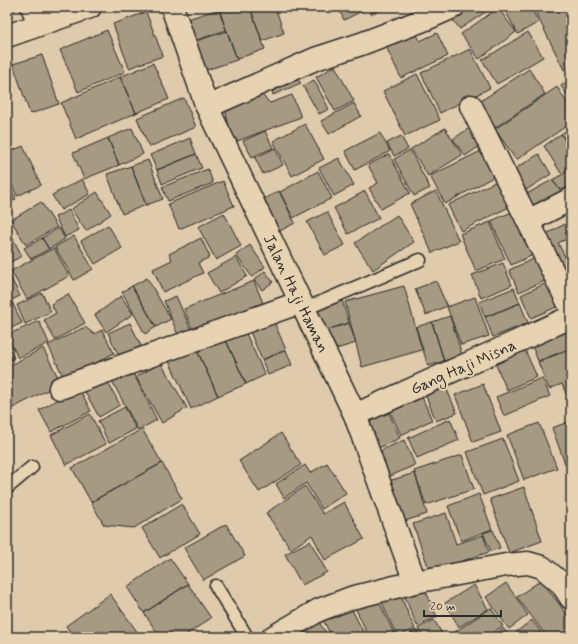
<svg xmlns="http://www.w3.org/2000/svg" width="578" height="644" viewBox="0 0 578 644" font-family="Mynerve,sans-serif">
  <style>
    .building { fill: #a79a83; stroke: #2b2b2b }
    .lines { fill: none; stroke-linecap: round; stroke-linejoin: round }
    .service-casing { stroke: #2b2b2b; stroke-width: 15 }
    .minor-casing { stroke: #2b2b2b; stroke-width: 25 }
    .tertiary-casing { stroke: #2b2b2b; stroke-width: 25 }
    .service { stroke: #e7d2b1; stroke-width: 12 }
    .minor { stroke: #e7d2b1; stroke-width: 22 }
    .tertiary { stroke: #e7d2b1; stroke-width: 22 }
    .labels { text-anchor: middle; stroke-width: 4; stroke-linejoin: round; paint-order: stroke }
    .street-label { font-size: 16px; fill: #2b2b2b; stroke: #e7d2b1 }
  </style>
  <rect width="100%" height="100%" fill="#dfcbac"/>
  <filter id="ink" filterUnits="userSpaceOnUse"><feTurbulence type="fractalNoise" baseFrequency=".025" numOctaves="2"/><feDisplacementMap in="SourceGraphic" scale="8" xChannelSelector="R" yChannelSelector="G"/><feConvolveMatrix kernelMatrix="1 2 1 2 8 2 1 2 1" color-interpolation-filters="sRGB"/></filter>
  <g filter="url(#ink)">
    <path class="building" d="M7,7h7l1,3 -8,3z
      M218,7h32l15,42 -28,10z
      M250,7h25l9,26 -22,8z
      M338,7h27l1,2 -22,11z
      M368,7h17l-14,7z
      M470,7h17l3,2 -30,20 -9,-11z
      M503,7h27l9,15 -21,12z
      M533,7h31l7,13v46l-7,4z
      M498,8l18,24 -37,27 -18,-25z
      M219,9l7,21 -38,13 -7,-22z
      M146,12l17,44 -34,12 -16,-44z
      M413,27l7,14 17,-8 11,23 -47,22 -19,-40z
      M107,30l18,42 -47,20 -18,-42z
      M227,31l10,29 -37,12 -10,-29z
      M528,32l15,25 -46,27 -15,-24z
      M470,49l20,39 -50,25 -19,-40z
      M42,55l17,49 -29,10 -17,-50z
      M153,63l16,36 -33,14 -16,-36z
      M335,66l19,35 -19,10 -19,-34z
      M529,69l16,25 -52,35 -17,-25z
      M291,74l10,9 -28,12 -2,-13z
      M417,74l23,46 -35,16 -22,-45z
      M120,77l16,36 -60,26 -15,-36z
      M571,79v21l-10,-14z
      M314,80l15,29 -10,5 -16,-28z
      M557,87l14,22v14l-55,37 -21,-31z
      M262,95l8,8 22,-8 9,22 -69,26 -8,-40z
      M184,98l12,29 -47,20 -12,-29z
      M354,103l7,13 -32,18 -8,-13z
      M305,124l19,35 -32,17 -19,-35z
      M474,125l12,17 -21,14 -12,-17z
      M132,128l11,26 -24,11 -11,-27z
      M445,128l17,27 -34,21 -17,-27z
      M571,128v22l-10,-16z
      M265,131l8,17 -21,9 -9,-16z
      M380,133l10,18 -35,19 -10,-19z
      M561,134l10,16v17l-10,6 -17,-27z
      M401,136l7,13 -14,7 -7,-13z
      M108,138l11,27 -35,14 -11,-26z
      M190,138l6,16 -39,16 -7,-15z
      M23,146l18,39 -24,11 -10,-22v-21z
      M489,147l13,25 -57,32 -15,-28z
      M275,148l8,17 -20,9 -8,-16z
      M410,150l20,38 -16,8 -20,-37z
      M196,154l6,14 -40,16 -5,-14z
      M389,154l21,39 -29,16 -12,-21 9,-5 -10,-18z
      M539,154l12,20 -25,16 -13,-20z
      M339,158l15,27 -20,11 -15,-28z
      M148,160l15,39 -17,6 -15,-39z
      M131,166l15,39 -24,9 -15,-40z
      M208,169l5,14 -45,18 -6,-14z
      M571,170v27l-3,2 -16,-19z
      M318,171l14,27 -39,20 -13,-26z
      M503,178l14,25 -56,28 -13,-26z
      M82,179l8,15 -29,16 -9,-15z
      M7,180l9,19 -9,4z
      M552,180l16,19 -32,15 -13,-18z
      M223,181l11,25 -55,23 -11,-25z
      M279,191l16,32 -21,11 -16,-32z
      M365,191l14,27 -31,16 -14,-26z
      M436,191l23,50 -27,12 -22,-49z
      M97,192l14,22 -25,17 -15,-22z
      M41,202l16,25 -31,18 -15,-25z
      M519,209l23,42 -31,14 -20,-44z
      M69,210l10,20 -14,7 -10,-20z
      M327,212l18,33 -20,10 -18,-33z
      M224,213l17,33 -25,14 -18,-33z
      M397,215l17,27 -41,28 -18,-27z
      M571,221v16l-13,6 13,25v3l-11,6 -20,-40z
      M490,222l15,37 -29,12 -16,-37z
      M108,225l14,23 -27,16 -14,-23z
      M7,227l15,29 -15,8z
      M59,228l6,11 -16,10 -7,-11z
      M74,236l19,33 -19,11 -19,-33z
      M42,238l7,11 -18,10 -7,-11z
      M201,238l9,19 -12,6 5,10 -40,19 -10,-23 19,-9 -3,-6z
      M250,245l15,22 -13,10 -16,-22z
      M54,248l15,28 -42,23 -16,-28z
      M542,255l10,23 -33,14 -10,-22z
      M236,257l11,19 -28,17 -12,-20z
      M503,263l9,22 -31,13 -9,-23z
      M7,270l13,26 -13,6z
      M265,271l8,11 -11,8 -8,-10z
      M147,278l24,41 -15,8 -24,-41z
      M555,279l11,24 -35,15 -10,-23z
      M254,281l9,22 -70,28 -9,-22z
      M436,281l11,25 -21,9 -11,-26z
      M132,286l24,41 -11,7 -23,-42z
      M404,286l18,64 -60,17 -17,-65z
      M514,288l6,15 -35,14 -6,-15z
      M42,293l9,19 -26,12 -8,-19z
      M68,294l17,29 -30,17 -11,-20 12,-7 -5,-9z
      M121,296l12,18 -27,18 -11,-17z
      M176,296l15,34 -13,5 -14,-34z
      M475,297l14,39 -28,9 -14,-38z
      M342,300l7,23 -29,9 -7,-23z
      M12,302l10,21 -15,7v-26z
      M520,303l8,20 -35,14 -8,-20z
      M450,316l12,39 -18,6 -12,-39z
      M272,317l14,33 -24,10 -14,-33z
      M39,321l10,22 -31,15 -11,-23z
      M432,322l12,39 -16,5 -12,-39z
      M130,323l11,23 -22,10 -11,-23z
      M349,323l7,20 -30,9 -6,-20z
      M564,324l7,17v7l-33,13 -9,-23z
      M85,327l9,7 8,-4 12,23 -49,27 -17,-35z
      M243,327l22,48 -19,9 -22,-48z
      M224,336l22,48 -28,12 -22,-48z
      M7,343l7,15 -7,4z
      M522,343l15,34 -30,13 -15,-34z
      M43,348l18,35 -52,27 -2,-4v-39z
      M196,348l22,48 -27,13 -22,-48z
      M571,349v56l-9,-21 -13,5 -11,-27z
      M286,350l6,15 -24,10 -6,-15z
      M161,363l26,45 -25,15 -26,-46z
      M131,369l26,51 -19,10 -27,-51z
      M104,375l16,30 -21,12 -16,-29z
      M442,378l15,35 -21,8 -14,-35z
      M542,378l8,18 -46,20 -8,-19z
      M483,384l18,48 -28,10 -18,-47z
      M79,388l12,23 -40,21 -12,-22z
      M418,388l14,32 -31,15 -15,-32z
      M385,404l15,34 -28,13 -16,-35z
      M125,407l11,22 -27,14 -11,-22z
      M90,414l16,30 -40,21 -15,-30z
      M450,419l9,21 -42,18 -9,-20z
      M571,421v59l-19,-52z
      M539,423l18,45 -33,12 -17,-45z
      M142,429l20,34 -71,39 -19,-34z
      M281,433l20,32 -42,27 -20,-31z
      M503,439l16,42 -36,14 -16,-43z
      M404,440l11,25 -31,14 -11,-25z
      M462,455l12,34 -48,16 -12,-34z
      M162,463l20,36 -48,29 -30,-3 -13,-23z
      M327,463l19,30 -24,16 -16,-26 -22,15 -8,-14 29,-19 5,8z
      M415,473l12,41 -32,10 -13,-41z
      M305,486l18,28 21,-12 20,37 -39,21 -13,-25 -21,14 -25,-36z
      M524,487l18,54 -33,12 -19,-54z
      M479,494l13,35 -31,12 -13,-35z
      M182,504l18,30 -40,24 -18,-30z
      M446,513l10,31 27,-9 6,17 -59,20 -17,-48z
      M226,524l19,32 -42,24 -19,-32z
      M493,530l7,18 -9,3 -8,-18z
      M310,541l17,31 -25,13 -17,-31z
      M170,558l18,26 -44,29 -17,-26z
      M541,580l30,40v16l-2,1h-22l-30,-40z
      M506,583l22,32 -19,14 -23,-32z
      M188,584l23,34 -28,19h-23l-16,-24z
      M474,585l14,24 -29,18 -14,-24z
      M424,587l13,30 -20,9 -13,-31z
      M398,590l17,39 -18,8 -17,-39z
      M110,594l31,43h-67l-8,-11z
      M377,597l18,39 -2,1h-24l-14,-30z
      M349,604l17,33h-34l-10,-19z
      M491,608l12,18 -17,11h-28l-3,-5z
      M434,620l10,17h-21l-5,-9z
      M532,620l9,12 -7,5h-14l-4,-5z
      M318,621l11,16h-31l-1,-2z
      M503,628l7,9h-19z
      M416,630l4,7h-15z"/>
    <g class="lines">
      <defs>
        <path id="service" d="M305,309l115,-49
          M7,488l25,-21
          M216,586l31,51"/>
        <path id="minor" d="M32,7l8,17
          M172,7l35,100 148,308 60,167
          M7,36l83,-29
          M471,106l100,202
          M207,107l108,-48 46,-15 65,-25 27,-12
          M528,221l43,-22
          M60,388l241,-86
          M355,415l216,-98"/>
        <path id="tertiary" d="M273,637l46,-27 32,-12 64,-16 91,-17 22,-2 14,4 19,16 10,15"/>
      </defs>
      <use href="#service" class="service-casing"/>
      <use href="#minor" class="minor-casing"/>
      <use href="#tertiary" class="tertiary-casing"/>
      <use href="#service" class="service"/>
      <use href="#minor" class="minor"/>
      <use href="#tertiary" class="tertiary"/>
    </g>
  </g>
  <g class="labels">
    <g class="street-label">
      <text transform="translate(297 293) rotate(64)" y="6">Jalan Haji Haman</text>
      <text transform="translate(463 366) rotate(-24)" y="6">Gang Haji Misna</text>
    </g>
  </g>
  <rect width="578" height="644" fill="none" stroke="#e7d2b1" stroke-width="24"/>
  <rect x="12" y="12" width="554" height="620" fill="none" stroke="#2b2b2b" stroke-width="1.5" filter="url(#ink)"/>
  <path d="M424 610v6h77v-6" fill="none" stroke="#2b2b2b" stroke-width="2"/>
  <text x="430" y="610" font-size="12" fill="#2b2b2b" stroke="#e7d2b1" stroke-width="3" paint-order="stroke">20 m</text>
</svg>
